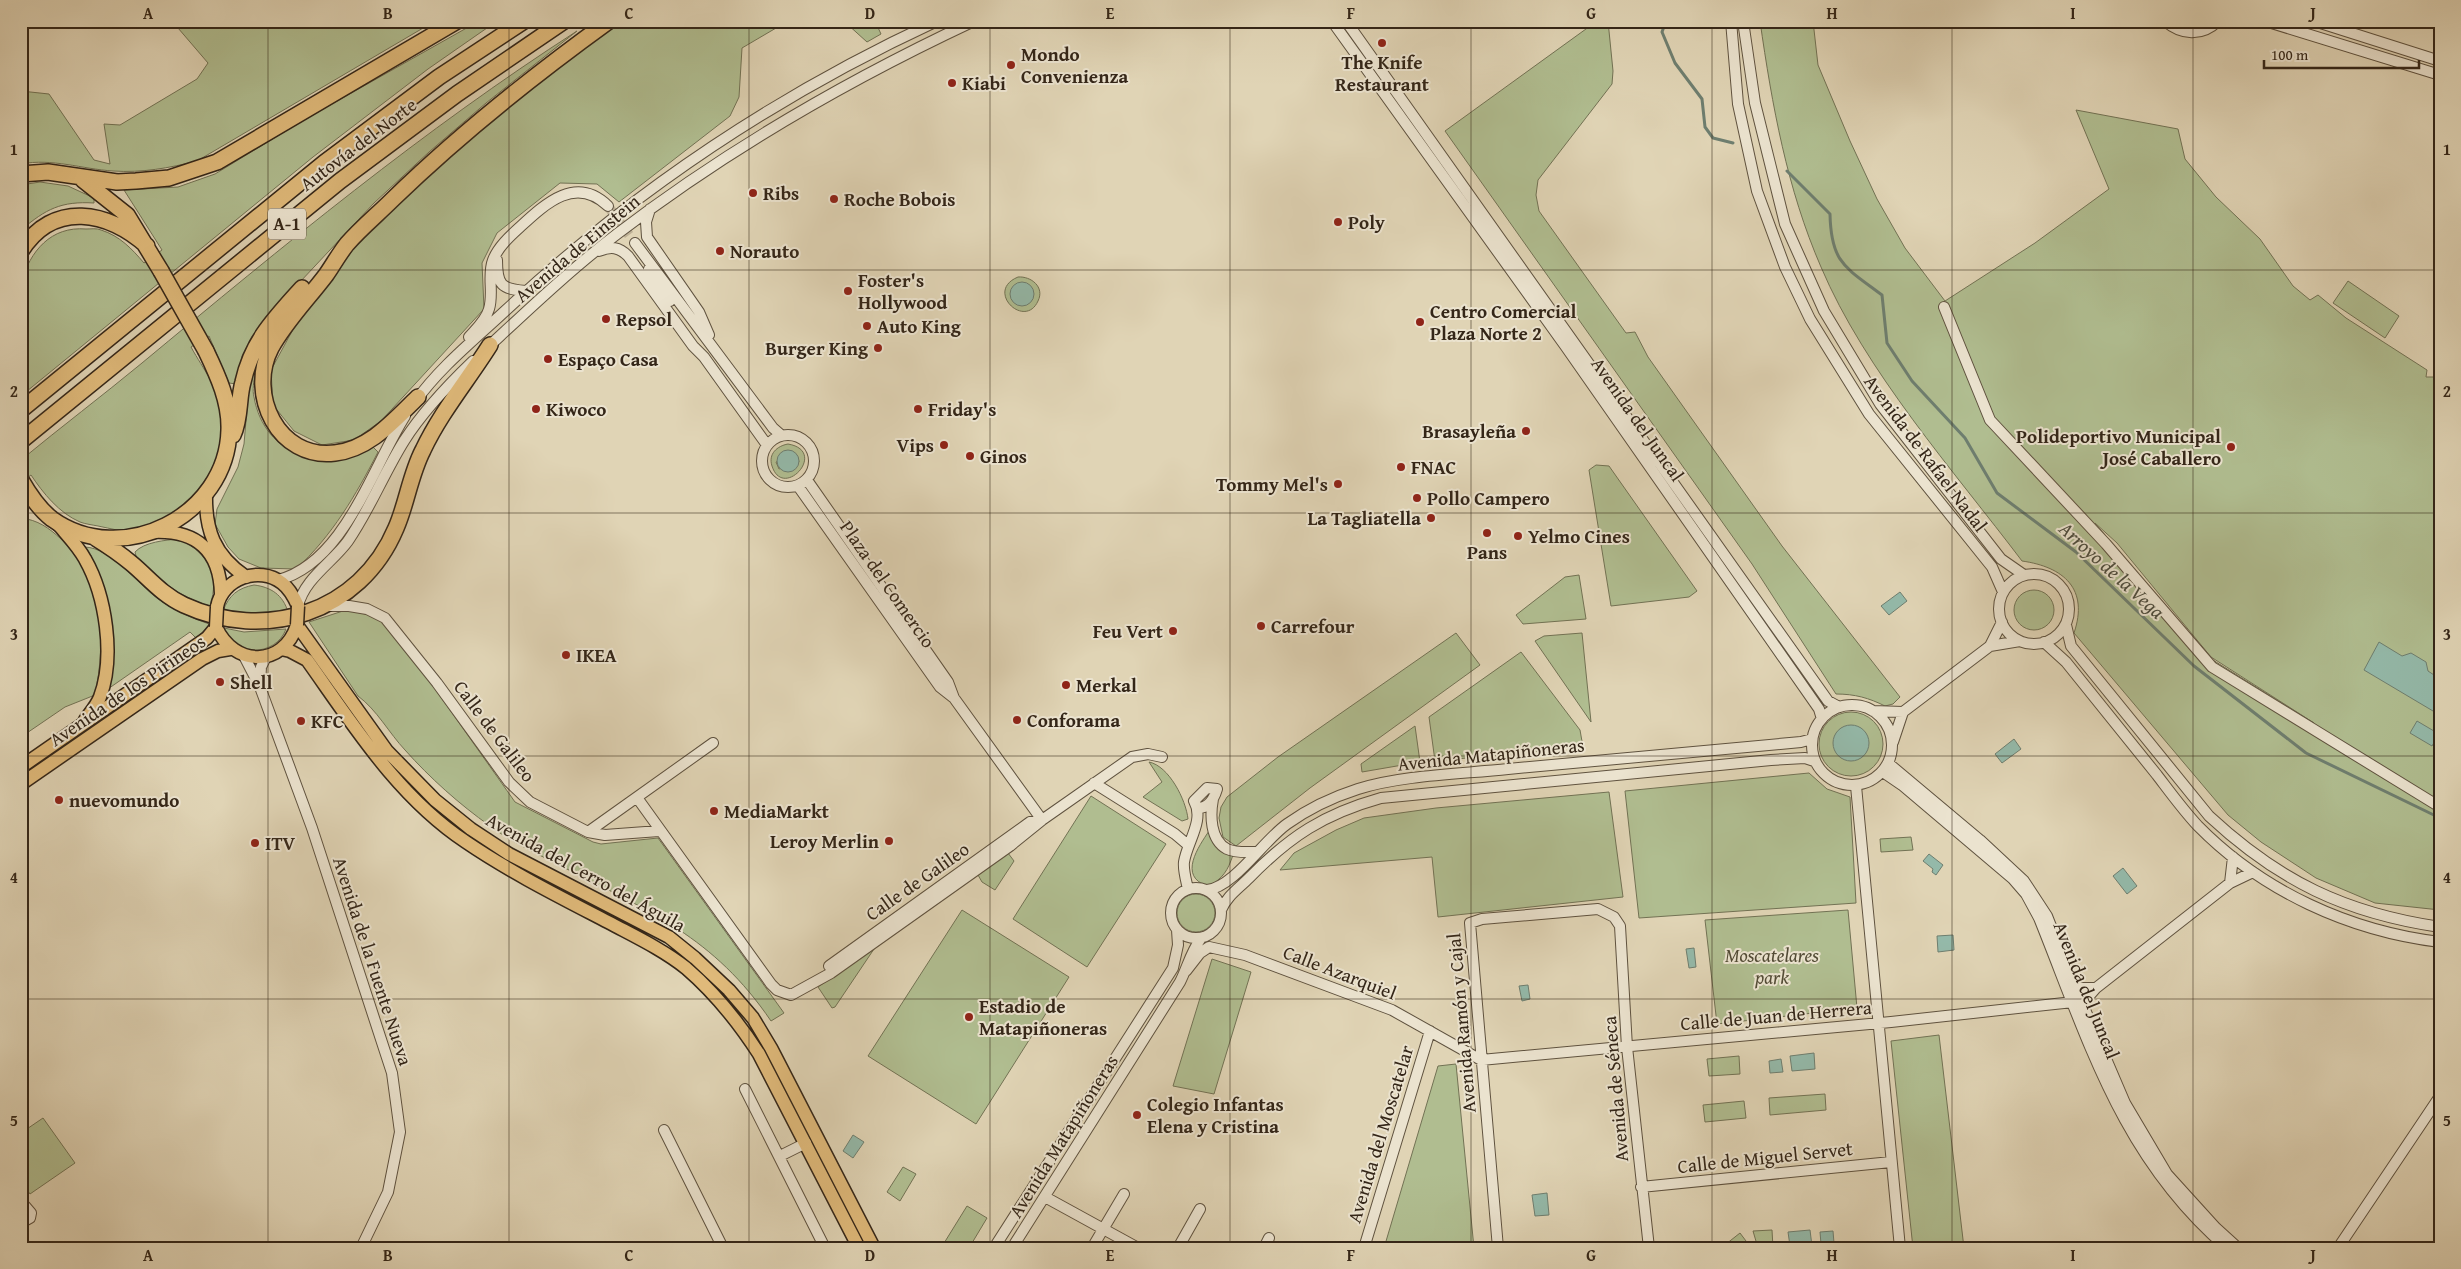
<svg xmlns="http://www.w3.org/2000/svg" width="2461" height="1269" viewBox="0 0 2461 1269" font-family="'Gentium Book Plus',serif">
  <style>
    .green { fill: #b0bd90; stroke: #727254; fill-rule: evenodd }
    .water { fill: #94b9a9; stroke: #6e7e6f }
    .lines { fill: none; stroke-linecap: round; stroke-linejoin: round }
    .stream { stroke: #6e7e6f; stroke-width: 3 }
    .minor-tunnel { stroke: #beb196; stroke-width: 10; stroke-dasharray: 10 5; stroke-linecap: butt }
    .minor-casing { stroke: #5f523f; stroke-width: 12 }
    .major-casing { stroke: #342618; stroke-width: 15 }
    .highway-casing { stroke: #342618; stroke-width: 18 }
    .minor { stroke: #ebe3cf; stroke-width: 10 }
    .major { stroke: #e0ba7a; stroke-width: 12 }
    .highway { stroke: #e0ba7a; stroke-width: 15 }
    .major-bridge-casing { stroke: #342618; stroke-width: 15; stroke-linecap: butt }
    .highway-bridge-casing { stroke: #342618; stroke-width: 18; stroke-linecap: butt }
    .major-bridge { stroke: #e0ba7a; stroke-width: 12 }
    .highway-bridge { stroke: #e0ba7a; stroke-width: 15 }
    .grid { fill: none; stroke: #342618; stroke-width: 1; stroke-opacity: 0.55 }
    .poi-dot { fill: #8f2418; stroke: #ebe3cf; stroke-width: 2 }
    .labels { text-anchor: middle; stroke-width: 4; stroke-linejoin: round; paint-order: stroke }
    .shield { fill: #ebe3cf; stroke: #6b5f4f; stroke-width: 1 }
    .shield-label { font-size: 18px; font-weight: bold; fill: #342618 }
    .poi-label { font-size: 19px; font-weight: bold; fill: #342618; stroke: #ebe3cf; text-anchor: start }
    .street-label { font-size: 19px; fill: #342618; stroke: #ebe3cf }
    .park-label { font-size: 19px; font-style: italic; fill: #534c36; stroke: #ebe3cf }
    .water-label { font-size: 20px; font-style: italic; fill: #4c4b3c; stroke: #ebe3cf }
    .neatline { fill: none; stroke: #342618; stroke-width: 2 }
    .grid-label { font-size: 16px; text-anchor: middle; font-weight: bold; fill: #342618 }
  </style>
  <rect width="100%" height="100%" fill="#e0d4b5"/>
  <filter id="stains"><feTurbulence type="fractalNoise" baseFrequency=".004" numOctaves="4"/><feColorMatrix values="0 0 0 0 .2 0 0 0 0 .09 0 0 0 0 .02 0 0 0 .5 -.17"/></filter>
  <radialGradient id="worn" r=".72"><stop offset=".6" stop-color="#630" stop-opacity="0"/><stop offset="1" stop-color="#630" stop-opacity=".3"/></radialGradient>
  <path class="green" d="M172,21h263l-238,140c-28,7 -55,12 -84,10 -31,-2 -61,-13 -92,-7v-73l28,3 45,66 16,4 -6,-40 16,1 77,-46 11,-16z
    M479,21h18l-69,48 -115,88 -292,239v-113c9,-32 30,-57 65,-54 5,0 11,-1 15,1 19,6 31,19 43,33l18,-13 -38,-60 54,-3 37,-13 92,-56z
    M615,21h173l-46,27 -3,49 -9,19 -111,86 -22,-18 -37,-1 -63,50 -15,30 2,46 -103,112 -27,19 -32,5 -28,-14 -21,-26 -2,-35 26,-48 62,-80 108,-102z
    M836,21h39l6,13 -14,8 -21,-19z
    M1597,21h11l5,50 -1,13 -74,96 -2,15 3,16 87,122 9,-1 13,25 134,189 118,151 -7,7 -8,2c-16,-8 -30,-12 -49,-12l-84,-130 -307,-433z
    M1760,21h53l5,44 32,76 27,58 28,49 40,53 90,-58 74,-54 -33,-79 102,19 7,30 31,38 44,42 33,47 17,14 8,-5 28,23 81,52 -1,7h14v533l-65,-7 -59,-25 -55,-36 -33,-27 -154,-182c15,-44 -10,-66 -52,-72 -68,-90 -157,-190 -201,-294 -34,-78 -49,-162 -61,-246zM2095,523l22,20 94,114 103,66 -106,-66z
    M2176,21h33l-18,5z
    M577,31l-91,72 -57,49 -55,51 -104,111 -18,22 -10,20 -6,28 -7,-1 -20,-47 -18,11c12,22 30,44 32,70 4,57 -48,114 -106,113 -6,-1 -13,-3 -19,-4 -5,-1 -13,-2 -18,-4 -21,-9 -37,-29 -49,-47l-10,7v-22c40,-33 81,-64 121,-97 141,-117 281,-233 435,-332z
    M40,182l28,4 26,12v5c-33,-2 -48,6 -73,27v-45z
    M1018,277c13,-1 27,10 20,24 -13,29 -54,-10 -20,-24z
    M2348,281l51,35 -14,22 -52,-35z
    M250,374h5c-1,7 -3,16 -1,23 10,59 72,78 119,50l5,5c-22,43 -46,84 -82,117l-35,-1 -22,-9 -11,-12 -13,-23 2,-15 21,-42 6,-23z
    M788,444c41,7 -5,57 -16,22 -4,-12 5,-20 16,-22zM797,455l2,7 -20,7 -3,-7z
    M1596,465l13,1 88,125 -8,6 -78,9 -22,-136z
    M21,518c17,2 28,10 40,21 43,41 45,102 34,156l-30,12 -44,30z
    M179,539c30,15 41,35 31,67 -30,-8 -53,-28 -74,-50l-1,-4c9,-10 31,-12 44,-13z
    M85,547c26,1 52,36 72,51 16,12 33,19 52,26v2l-13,12 -6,-6 -85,59 7,-39z
    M1579,575l7,44 -63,5 -7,-9 49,-38z
    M254,585c17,2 29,10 34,27l-33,3 -32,-4c6,-16 15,-23 31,-26z
    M2014 610a20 20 0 1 1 40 0a20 20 0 1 1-40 0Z
    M346,610l24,5 14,7 49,64 82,116 78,40 8,2 57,-6 126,175 -13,8c-57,-84 -122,-110 -208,-154 -25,-13 -50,-24 -73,-41 -31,-22 -60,-48 -85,-76 -16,-17 -28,-40 -47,-54l-49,-74z
    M224,628l20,4 42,-3c-10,28 -54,29 -62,-1z
    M1456,633l24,32 -170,123 -74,58 -13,-9 -4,-19 2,-11 6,-10 51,-40z
    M1582,633l9,89 -56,-81 9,-5z
    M1521,652l59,78 3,17 -148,14 -6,-44z
    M1819 744a32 32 0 1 1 64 0a32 32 0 1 1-64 0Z
    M1415,726l5,36 -58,10 -1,-8z
    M1149,762c20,4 37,38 39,57l-6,2 -39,-24 19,-15z
    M1809,773l18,16 23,8 6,106 -217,15 -14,-127z
    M1609,792l14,105 -185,20 -6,-60 -152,13 14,-17 42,-23 28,-12 72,-10z
    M1091,796l75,48 -79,123 -74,-48z
    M1209,831l24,24c-5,15 -10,24 -25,31 -31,-9 -9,-40 1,-55z
    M1911,837l2,13 -32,2 -1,-13z
    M1008,853l6,8 -19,29 -13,-8 -4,-7z
    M1177 913a19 19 0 1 1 38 0a19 19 0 1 1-38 0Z
    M962,910l107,67 -93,147 -108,-68z
    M1848,910l9,98 -140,16 -12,-104z
    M874,949l-39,58 -3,1 -14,-21z
    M1212,959l39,13 -37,122 -41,-8z
    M1939,1035l25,213h-51l-22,-207z
    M1739,1056l1,18 -31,2 -2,-17z
    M1456,1064l18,184h-90l54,-182z
    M1825,1094l1,16 -56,5 -1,-17z
    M1744,1101l2,17 -41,4 -2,-17z
    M43,1118l32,45 -45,31 -9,-13v-48z
    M903,1167l13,7 -16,27 -13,-9z
    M967,1206l20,12 -18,30h-28z
    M1772,1230l1,18h-15l-5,-17z
    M1740,1233l9,12 -3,3h-25z"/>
  <path class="water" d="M1010 294a12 12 0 1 1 24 0a12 12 0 1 1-24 0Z
    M777 461a11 11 0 1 1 22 0a11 11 0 1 1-22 0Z
    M1900,592l7,9 -18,14 -8,-9z
    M2379,642l23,14 9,-3 15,9 2,9 12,8v21l-7,11 -69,-41z
    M2417,721l22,13 -7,12 -22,-13z
    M1833 743a18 18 0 1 1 36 0a18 18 0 1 1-36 0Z
    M2014,739l7,10 -19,14 -7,-9z
    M1929,854l14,11 -7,10 -4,-3 1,-3 -10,-8z
    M2123,868l14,18 -10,8 -14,-18z
    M1953,935l1,15 -16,2 -1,-16z
    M1694,948l2,19 -7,1 -3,-19z
    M1528,985l2,14 -8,2 -3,-15z
    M1814,1053l1,16 -23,2 -2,-15z
    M1781,1059l2,13 -13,1 -1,-12z
    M853,1135l11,7 -11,16 -10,-7z
    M1547,1193l2,22 -14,1 -3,-21z
    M1810,1230l2,16h-22l-2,-14z
    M1833,1231l1,12 -13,1 -1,-12z"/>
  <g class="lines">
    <path class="stream" d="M1666,21l-4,11 13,31 27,36 3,28 8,11 20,5
      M1787,171l43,43c1,49 15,53 52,81l5,48 25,38 53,57 32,55 79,59 118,114 112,87 134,65"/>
    <path class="minor-tunnel" d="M608,206l21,29"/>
    <defs>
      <path id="minor" d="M1332,21l234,326 253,362 3,10
        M1346,21l482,680 11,6
        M1731,21l7,83 19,87 28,76 25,52 59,95 123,153 11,25
        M1743,21l12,82 30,121 39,87 56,93 121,155 23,16
        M2165,21c16,14 37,16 53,0
        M2265,21l175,54
        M2314,21l126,40
        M650,209l-4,13 1,15 52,75 10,23
        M635,243l138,185 8,7
        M599,251c12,-5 20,-4 29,5l65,90 11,11 63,88
        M497,260c0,25 4,29 29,31
        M649,269l21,32
        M1944,307l46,113 116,124 106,123 228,140
        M469,337c7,-8 17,-17 20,-28 5,-16 -2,-34 4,-49 5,-13 17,-24 27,-33 26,-24 56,-52 88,-21
        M486,349c42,-39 85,-80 131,-115 111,-85 231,-154 357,-213
        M415,402c25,-35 59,-62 90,-91 129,-121 272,-216 432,-290
        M762 461a26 26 0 1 1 52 0a26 26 0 1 1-52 0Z
        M807,480l141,202 6,16 88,122
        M798,486l142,201 14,11
        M1999 609a35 35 0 1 1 70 0a35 35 0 1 1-70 0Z
        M278,580c66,-17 94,-112 127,-164
        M298,606c6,-27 35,-44 50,-65 22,-32 36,-68 56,-100 19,-30 43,-55 69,-80
        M326,606h23l18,3 18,9 52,65 72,99 21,20 58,30 17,3 54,-4
        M2002,622l-12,24 30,-5
        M2066,625l5,21 138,170c70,65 136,97 231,111
        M2044,642l22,20c31,38 61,76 91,113 13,17 26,35 41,51 64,65 151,105 242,116
        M244,656l16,31 52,141 80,245 8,59 -12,60 -27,56
        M260,684l1,-17 6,-12
        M1812 745a40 40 0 1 1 80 0a40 40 0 1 1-80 0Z
        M1873,711l30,1
        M1893,742l10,-30 87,-66
        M1888,763l92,77 44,41 23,35 24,61 54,126 42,71 49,54 22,20
        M1883,772l19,13 111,94 13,15 13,24c50,124 83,240 188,330
        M1094,783l81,51 13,11
        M1856,786l44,462
        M638,799l133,185 6,6 14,5 40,-22 179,-127 32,-26 90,-63 16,-3 14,3
        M1213,799c-3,16 -3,41 14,50 8,4 19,3 28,3
        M588,832l125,-89
        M2233,857l-3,26 23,-11
        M1171 913a25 25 0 1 1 50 0a25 25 0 1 1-50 0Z
        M1188,889c-2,-9 -5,-19 -4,-27 3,-20 21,-42 10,-61l13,-13 10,1c-3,10 -8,19 -19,19
        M1207,890c27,-3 56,-49 80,-66 21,-15 46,-27 71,-35 44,-14 103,-15 150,-20 97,-9 195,-18 293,-27l11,-3
        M1221,910c6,-14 17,-21 28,-32 41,-42 75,-64 132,-80l390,-38 34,-2 9,3
        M829,966l201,-144 12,-2
        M1186,971l14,-18 9,-6 36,8 147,55 89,50 410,-38 182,-20
        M2076,988h20l-14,16
        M2096,988l134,-105
        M745,1089l80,159
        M664,1130l59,118
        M780,1156l26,-13
        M1641,1187l250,-25
        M1045,1197l93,51
        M21,1205l4,1 6,7 -1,5 -9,5
        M994,1248l179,-280 5,-23 -1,-15
        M1012,1248l168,-266c8,-16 10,-28 21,-44
        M1092,1248l32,-54
        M1178,1248l22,-39
        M1264,1248l5,-10
        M1364,1248l66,-217
        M1498,1248l-28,-325 12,-4 116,-10 16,8 6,9 7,121 22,201
        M2338,1248l102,-152"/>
      <path id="major" d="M206,493c-1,37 8,62 40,84
        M57,523c10,12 21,23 28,36 21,37 30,98 15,138 -3,8 -10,16 -15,23
        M153,532c44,-2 67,19 68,62
        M217,607c5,-28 42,-42 65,-24 8,6 12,14 16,23
        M297,625l90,126 48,49 36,29 38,25 160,83 26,21 34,32 24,28 18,30 103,200
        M216,627c18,40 67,41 81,-2
        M281,649l9,2 17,9c47,66 91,137 159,182 44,30 94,55 142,80 26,14 54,27 78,46 29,25 53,55 73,86l100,194
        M21,767l186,-129 9,-11
        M21,784l181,-125 16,-8 12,-2"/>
      <path id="highway" d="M21,174l27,-2 69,10 19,-1 33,-3 48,-16 240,-141
        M83,180l44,35 34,56
        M21,251c32,-51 88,-40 126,-5
        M418,397c-24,23 -48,52 -83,56 -57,7 -88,-59 -64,-105 15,-27 36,-48 55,-73 7,-10 13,-21 21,-31 14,-16 31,-30 46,-45 67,-65 140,-123 216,-178
        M21,410l303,-247 115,-86 85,-56
        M233,435c8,-17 5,-36 10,-53 9,-41 32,-64 59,-94
        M21,441l319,-260 117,-87 107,-73
        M21,480c8,14 18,29 31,39 70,50 175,-3 177,-89 1,-28 -11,-54 -23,-79
        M94,537c13,8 25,16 37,26 17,14 31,32 53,42 80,37 176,9 212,-77 11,-25 14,-53 27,-78 18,-38 45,-70 67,-105"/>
    </defs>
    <use href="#minor" class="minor-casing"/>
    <use href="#major" class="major-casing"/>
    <use href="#highway" class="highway-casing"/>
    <use href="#minor" class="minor"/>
    <use href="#major" class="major"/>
    <use href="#highway" class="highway"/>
    <defs>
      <path id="major-bridge" d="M297,625l1,-19
        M216,627l1,-20"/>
      <path id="highway-bridge" d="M161,271l45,80"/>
    </defs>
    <use href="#major-bridge" class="major-bridge-casing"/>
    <use href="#highway-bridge" class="highway-bridge-casing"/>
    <use href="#major-bridge" class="major-bridge"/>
    <use href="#highway-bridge" class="highway-bridge"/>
  </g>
  <path class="grid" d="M268,21v1227M509,21v1227M749,21v1227M990,21v1227M1230,21v1227M1471,21v1227M1712,21v1227M1952,21v1227M2193,21v1227M21,270h2419M21,513h2419M21,756h2419M21,999h2419"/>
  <g class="poi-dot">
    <circle cx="1382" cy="43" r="5"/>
    <circle cx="1011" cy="65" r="5"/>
    <circle cx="952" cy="83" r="5"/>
    <circle cx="753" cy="193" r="5"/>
    <circle cx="834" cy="199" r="5"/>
    <circle cx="1338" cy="222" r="5"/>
    <circle cx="720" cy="251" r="5"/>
    <circle cx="848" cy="291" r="5"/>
    <circle cx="606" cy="319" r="5"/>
    <circle cx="1420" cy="322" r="5"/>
    <circle cx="867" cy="326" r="5"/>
    <circle cx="878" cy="348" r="5"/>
    <circle cx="548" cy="359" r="5"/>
    <circle cx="536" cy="409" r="5"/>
    <circle cx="918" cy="409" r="5"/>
    <circle cx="1526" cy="431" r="5"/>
    <circle cx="944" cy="445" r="5"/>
    <circle cx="2231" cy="447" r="5"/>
    <circle cx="970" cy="456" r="5"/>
    <circle cx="1401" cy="467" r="5"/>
    <circle cx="1338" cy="484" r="5"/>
    <circle cx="1417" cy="498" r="5"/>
    <circle cx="1431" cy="518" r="5"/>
    <circle cx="1487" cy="533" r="5"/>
    <circle cx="1518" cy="536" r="5"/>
    <circle cx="1261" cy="626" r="5"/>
    <circle cx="1173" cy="631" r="5"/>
    <circle cx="566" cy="655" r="5"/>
    <circle cx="220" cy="682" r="5"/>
    <circle cx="1066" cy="685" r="5"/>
    <circle cx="1017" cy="720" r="5"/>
    <circle cx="301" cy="721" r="5"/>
    <circle cx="59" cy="800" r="5"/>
    <circle cx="714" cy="811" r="5"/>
    <circle cx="889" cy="841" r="5"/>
    <circle cx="255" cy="843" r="5"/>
    <circle cx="969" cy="1017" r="5"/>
    <circle cx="1137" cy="1115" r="5"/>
  </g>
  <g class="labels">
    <rect class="shield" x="268" y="208.5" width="38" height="31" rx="4"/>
    <g class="shield-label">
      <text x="287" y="230">A-1</text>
    </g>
    <g class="poi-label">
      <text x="1021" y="61">Mondo<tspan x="1021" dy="22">Convenienza</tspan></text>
      <text x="1382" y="69" text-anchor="middle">The Knife<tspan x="1382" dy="22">Restaurant</tspan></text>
      <text x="962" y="90">Kiabi</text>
      <text x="763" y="200">Ribs</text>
      <text x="844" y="206">Roche Bobois</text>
      <text x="1348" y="229">Poly</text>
      <text x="730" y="258">Norauto</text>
      <text x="858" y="287">Foster's<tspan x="858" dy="22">Hollywood</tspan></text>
      <text x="1430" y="318">Centro Comercial<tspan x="1430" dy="22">Plaza Norte 2</tspan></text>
      <text x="616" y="326">Repsol</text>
      <text x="877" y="333">Auto King</text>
      <text x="868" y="355" text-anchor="end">Burger King</text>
      <text x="558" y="366">Espaço Casa</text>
      <text x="546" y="416">Kiwoco</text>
      <text x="928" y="416">Friday's</text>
      <text x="1516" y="438" text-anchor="end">Brasayleña</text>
      <text x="2221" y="443" text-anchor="end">Polideportivo Municipal<tspan x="2221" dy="22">José Caballero</tspan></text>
      <text x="934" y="452" text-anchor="end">Vips</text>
      <text x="980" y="463">Ginos</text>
      <text x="1411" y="474">FNAC</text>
      <text x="1328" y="491" text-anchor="end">Tommy Mel's</text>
      <text x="1427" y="505">Pollo Campero</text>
      <text x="1421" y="525" text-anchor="end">La Tagliatella</text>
      <text x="1528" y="543">Yelmo Cines</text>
      <text x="1487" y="559" text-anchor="middle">Pans</text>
      <text x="1271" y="633">Carrefour</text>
      <text x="1163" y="638" text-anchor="end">Feu Vert</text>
      <text x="576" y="662">IKEA</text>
      <text x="230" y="689">Shell</text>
      <text x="1076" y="692">Merkal</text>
      <text x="1027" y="727">Conforama</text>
      <text x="311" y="728">KFC</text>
      <text x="69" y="807">nuevomundo</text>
      <text x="724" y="818">MediaMarkt</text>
      <text x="879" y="848" text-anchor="end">Leroy Merlin</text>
      <text x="265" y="850">ITV</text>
      <text x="979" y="1013">Estadio de<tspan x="979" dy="22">Matapiñoneras</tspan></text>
      <text x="1147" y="1111">Colegio Infantas<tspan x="1147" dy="22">Elena y Cristina</tspan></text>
    </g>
    <g class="street-label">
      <text transform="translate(358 144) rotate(-37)" y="7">Autovía del Norte</text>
      <text transform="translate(577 248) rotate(-40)" y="7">Avenida de Einstein</text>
      <text transform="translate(1638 419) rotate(55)" y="7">Avenida del Juncal</text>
      <text transform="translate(1926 453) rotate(53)" y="7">Avenida de Rafael Nadal</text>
      <text transform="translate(888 584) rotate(55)" y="7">Plaza del Comercio</text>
      <text transform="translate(127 690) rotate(-34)" y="7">Avenida de los Pirineos</text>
      <text transform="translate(495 731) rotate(53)" y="7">Calle de Galileo</text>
      <text transform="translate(1491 754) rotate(-6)" y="7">Avenida Matapiñoneras</text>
      <text transform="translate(586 872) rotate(29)" y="7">Avenida del Cerro del Águila</text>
      <text transform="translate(917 881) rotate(-35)" y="7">Calle de Galileo</text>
      <text transform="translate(373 961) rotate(72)" y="7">Avenida de la Fuente Nueva</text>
      <text transform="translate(1340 972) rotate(21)" y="7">Calle Azarquiel</text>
      <text transform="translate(2087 990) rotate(68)" y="7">Avenida del Juncal</text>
      <text transform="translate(1776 1015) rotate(-5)" y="7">Calle de Juan de Herrera</text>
      <text transform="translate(1461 1023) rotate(-95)" y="7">Avenida Ramón y Cajal</text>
      <text transform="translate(1615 1089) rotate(-95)" y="7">Avenida de Séneca</text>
      <text transform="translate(1380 1134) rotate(-73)" y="7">Avenida del Moscatelar</text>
      <text transform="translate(1063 1136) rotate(-58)" y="7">Avenida Matapiñoneras</text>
      <text transform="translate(1765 1157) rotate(-6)" y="7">Calle de Miguel Servet</text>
    </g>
    <g class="park-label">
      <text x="1772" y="962">Moscatelares<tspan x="1772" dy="22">park</tspan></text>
    </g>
    <g class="water-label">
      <text transform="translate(2112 570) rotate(42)" y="7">Arroyo de la Vega</text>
    </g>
  </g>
  <rect width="2461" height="1269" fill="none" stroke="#e0d4b5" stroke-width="55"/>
  <path d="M2264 60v8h155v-8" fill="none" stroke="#342618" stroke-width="2.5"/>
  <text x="2271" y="60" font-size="15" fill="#342618" stroke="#ebe3cf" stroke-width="4" paint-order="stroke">100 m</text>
  <rect x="28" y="28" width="2406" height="1214" class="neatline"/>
  <g class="grid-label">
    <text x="148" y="19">A</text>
    <text x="388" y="19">B</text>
    <text x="629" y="19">C</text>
    <text x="870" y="19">D</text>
    <text x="1110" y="19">E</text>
    <text x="1351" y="19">F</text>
    <text x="1591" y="19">G</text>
    <text x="1832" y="19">H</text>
    <text x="2073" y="19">I</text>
    <text x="2313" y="19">J</text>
    <text x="14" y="155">1</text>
    <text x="2447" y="155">1</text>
    <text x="14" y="397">2</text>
    <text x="2447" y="397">2</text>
    <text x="14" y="640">3</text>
    <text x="2447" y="640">3</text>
    <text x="14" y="883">4</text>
    <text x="2447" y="883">4</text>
    <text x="14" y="1126">5</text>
    <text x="2447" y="1126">5</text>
    <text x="148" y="1261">A</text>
    <text x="388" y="1261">B</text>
    <text x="629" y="1261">C</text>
    <text x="870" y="1261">D</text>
    <text x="1110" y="1261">E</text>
    <text x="1351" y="1261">F</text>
    <text x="1591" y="1261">G</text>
    <text x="1832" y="1261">H</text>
    <text x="2073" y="1261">I</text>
    <text x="2313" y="1261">J</text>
  </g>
  <rect width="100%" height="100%" filter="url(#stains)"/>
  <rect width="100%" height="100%" fill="url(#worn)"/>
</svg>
